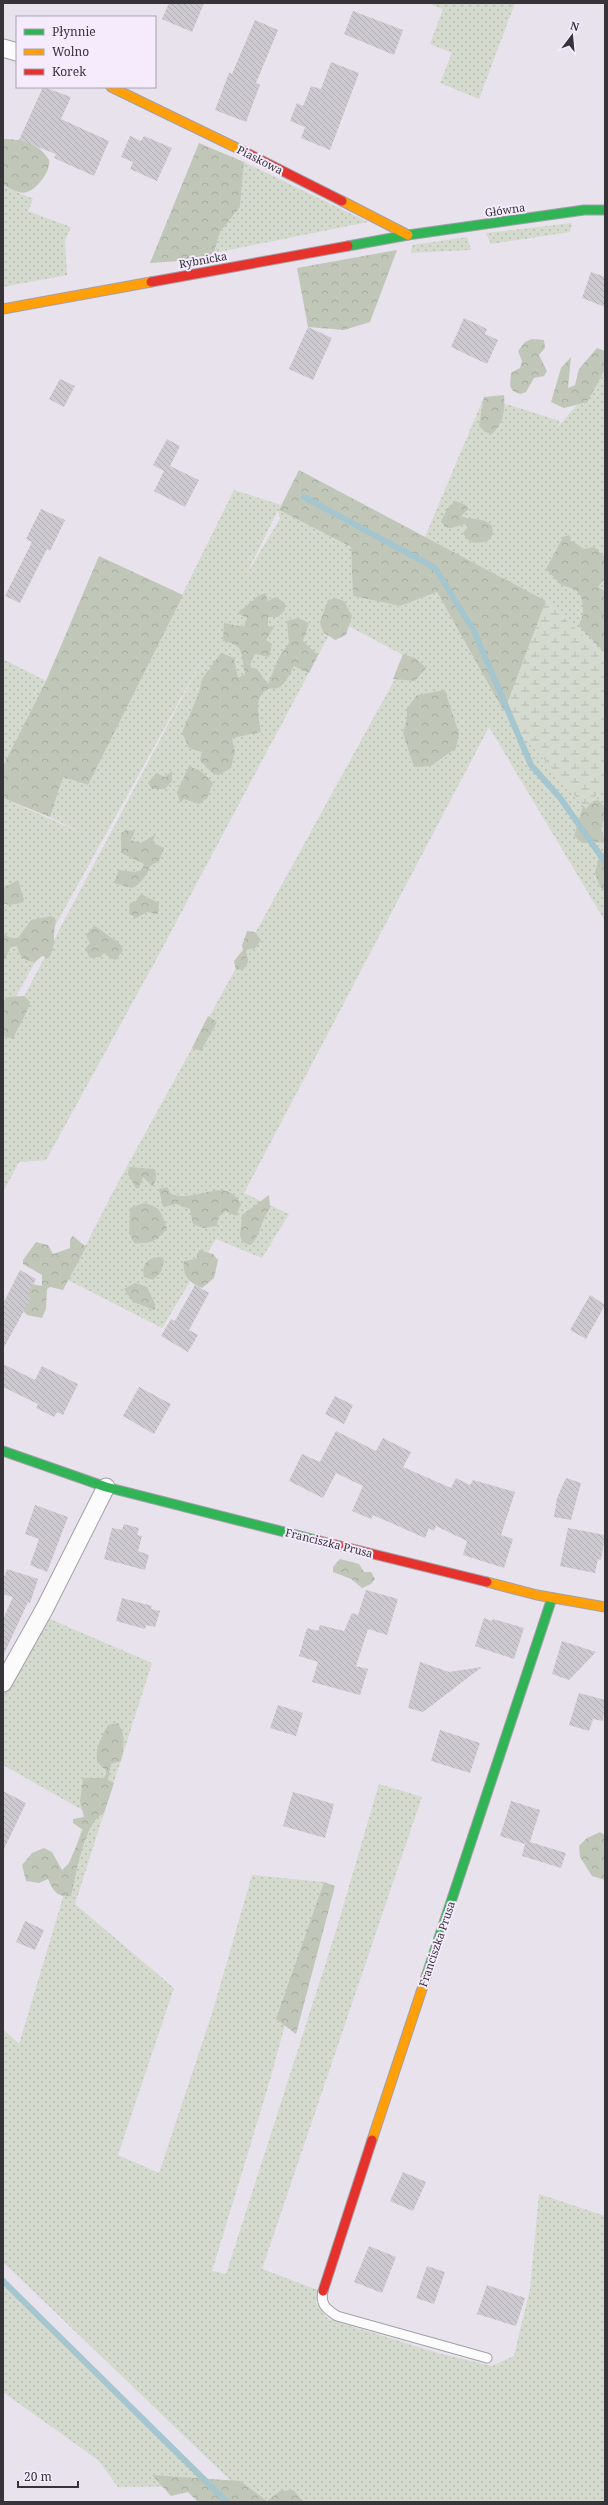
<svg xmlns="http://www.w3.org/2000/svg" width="608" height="2505" viewBox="0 0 608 2505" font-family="'Noto Serif',serif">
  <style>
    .grass { fill: url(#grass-dots); fill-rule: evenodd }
    .forest { fill: url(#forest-crowns) }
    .wetland { fill: url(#wetland-marsh) }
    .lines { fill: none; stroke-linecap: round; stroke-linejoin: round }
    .stream { stroke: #a5c5cf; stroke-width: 6 }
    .building { fill: url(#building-back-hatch) }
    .lane-casing { stroke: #a39fa7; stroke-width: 11 }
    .street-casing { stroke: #a39fa7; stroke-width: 19 }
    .fast-casing { stroke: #a39fa7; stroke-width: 11 }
    .slow-casing { stroke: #a39fa7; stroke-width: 11 }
    .jam-casing { stroke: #a39fa7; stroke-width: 11 }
    .lane { stroke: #fbfbfc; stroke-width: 9 }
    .street { stroke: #fbfbfc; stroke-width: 17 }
    .fast { stroke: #30b455; stroke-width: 9 }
    .slow { stroke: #ff9f0a; stroke-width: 9 }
    .jam { stroke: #e5322d; stroke-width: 9 }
    .labels { text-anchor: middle; stroke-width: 4; stroke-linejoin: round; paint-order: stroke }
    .street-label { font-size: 11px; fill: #363339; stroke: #f5ebfd }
  </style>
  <defs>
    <pattern id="grass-dots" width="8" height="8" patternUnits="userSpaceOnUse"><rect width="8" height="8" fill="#d4dace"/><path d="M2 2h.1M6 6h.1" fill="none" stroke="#b7bcb2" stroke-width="1.8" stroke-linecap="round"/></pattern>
    <pattern id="forest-crowns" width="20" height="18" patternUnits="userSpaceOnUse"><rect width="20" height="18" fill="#c0c7b9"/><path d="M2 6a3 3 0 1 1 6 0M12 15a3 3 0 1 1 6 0" fill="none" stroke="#a6aba0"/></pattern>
    <pattern id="wetland-marsh" width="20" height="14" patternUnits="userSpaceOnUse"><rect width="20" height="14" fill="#d4dace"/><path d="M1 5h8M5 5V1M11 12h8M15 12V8" fill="none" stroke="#b7bcb2"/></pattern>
    <pattern id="building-back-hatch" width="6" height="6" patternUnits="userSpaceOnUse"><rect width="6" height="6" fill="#ccc9d0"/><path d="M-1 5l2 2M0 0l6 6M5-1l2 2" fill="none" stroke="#b0adb3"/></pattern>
  </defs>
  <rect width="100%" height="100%" fill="#e7e2ec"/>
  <path class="grass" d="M428,3h87l-36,96 -39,-16 12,-30 -22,-9 13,-35z
    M244,162l124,60 -154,31 6,-21 20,-25z
    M3,186l30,13 -5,12 43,16 -6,14 2,34 -64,12z
    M572,223l-2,9 -79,12 -5,-11z
    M467,237l4,13 -60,3 1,-8z
    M605,372v284l-59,-55 -121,-64 59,-140 76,24 -2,6z
    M234,490l47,15 -2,5 72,37 2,49 47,10 37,-14 67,120 82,97 19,-25v137l-116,-194 -245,466 45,21 -27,44 -46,-19 -54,89 -94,-48 46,-90 293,-533 -70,-37 -180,338 -111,202 -27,2 -16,30v-156l203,-383 -203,367v-222l81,36 -34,-17 13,-40 25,8zM278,510l2,9 -34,56z
    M3,659l43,22 -43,85z
    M45,1617l107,46 -77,241 99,84 -56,167 41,18 55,-166 38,-132 72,7 -56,205 -56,184 14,3 109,-340 44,-150 43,13 -160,472 56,21 -2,13 12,16 110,34 54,13 22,-10 16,-67 9,-95 66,22v286h-352l-250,-240v-233l16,15 42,-140 25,-92 -83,-47v-70z
    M3,2284l209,202 -94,1 -20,-27 -95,-68z"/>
  <path class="forest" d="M3,139c19,0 36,4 46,21 2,11 -12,29 -22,32 -8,3 -17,-4 -24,-7z
    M199,143l45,19 -4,45 -20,25 -8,27 -62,4z
    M397,250l-27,72 -26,8 -36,-3 -11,-59z
    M532,339l12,1 1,8 -6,7 8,16 -3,5 -10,2 -8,14 -6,2 -7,-3 -3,-5 1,-13 9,-5 2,-7 -4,-10 7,-9z
    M597,348l8,3v19l-18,32 -23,6 -13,-6 10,-34 10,-11 -3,31 7,-3 4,-16z
    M504,395c1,15 0,28 -12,39l-7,-2 -6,-6 5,-29z
    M299,470l247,131 -42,111 -67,-120 -37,14 -47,-10 -2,-49 -72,-37z
    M455,501l11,4 2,4 -7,7c12,5 21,0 31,10l1,8 -5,7c-13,2 -17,5 -25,-8l5,-6 -3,-3 -14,4 -6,-1 -4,-6 6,-12z
    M569,535l1,5 14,9 10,-2 11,10v21l-7,9 7,4v62l-26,-27 4,-12 -1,-16 -6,-8 -16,-6 -14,-15 17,-32z
    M99,556l84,39 -95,190 -25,-8 -13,40 -47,-19v-32l43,-85z
    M265,593l3,8 8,-4 9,6v7l-7,7h-10v9l6,1 -8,13 6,4 -3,13 -14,-3 -6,13 8,2 11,15 11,-27 10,-14 -2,-22 11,-3 11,5 -6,18 15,14 -9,18 -15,-7c-4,7 -8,18 -16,22 -3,1 -7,0 -10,1 -15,6 -9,31 -7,43l-29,6 3,13 -4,17 -12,7 -7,-2 -12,-13 2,-8 -13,-4 -7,-15 17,-40 3,-14 19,-26 13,5 4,20 7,-4c-5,-20 2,-28 -22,-33l1,-18 20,4 3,-9 -9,-5 20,-17z
    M335,598l9,3 8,15 -6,19 -11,5 -12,-8 -3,-10 8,-22z
    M403,654l12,4 11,10 -11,13 -22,-2z
    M445,690l14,44 -3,14 -25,18 -17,1 -11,-34 4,-15v-10l10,-13z
    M189,766l13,6 11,11 -6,15 -8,6 -15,-5 -4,4 -3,-11z
    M172,771v10l-7,8h-13l-4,-6 8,-10 9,4z
    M598,800l7,7v10l-4,10 4,15 -23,1 -8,-7 9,-30z
    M127,830l8,1 -4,9 10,3 15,-9 -4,8 12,6 -5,13 -9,5c-2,9 -10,18 -18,22l-18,-5 5,-13 16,2 7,-2 2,-6 -23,-11v-20z
    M605,852v39l-5,-4 -5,-15 5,-18z
    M18,880l6,20 -3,3 -12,2 -6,-2v-15z
    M141,894l18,9 -1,11 -11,-2 -11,6 -7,-5 1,-10 6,-2z
    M51,916l5,4c-4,16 1,23 -7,38l-7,-2 -7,6c-13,-2 -14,-4 -18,-16l-6,1 -6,12h-2v-25l8,4h7l13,-18z
    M94,926c10,4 14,12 24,15l5,9 -7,10 -6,-2 -6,-5 -3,4 -11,1 -5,-9 5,-6 -4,-8z
    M247,931l8,1 6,8 -6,8 -9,2 2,12 -4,7 -8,1 -2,-9 9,-11 -1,-4z
    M24,996l6,6c-3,12 -12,25 -17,37l-10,-3v-35l6,-4z
    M208,1016l9,6 -16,29 -9,-3z
    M129,1167l26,2c2,7 2,12 -3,17l-9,-9 -4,11h-3l-8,-14z
    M167,1187l4,7c26,10 54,-20 70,10l-5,12 -10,-5 -8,6 -1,9 -14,2 -10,-4 -3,-15 -14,-5 -13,3 -4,-18z
    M269,1195l1,13c-9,12 -9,26 -19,37l-9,-3 -2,-7 2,-20z
    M143,1203c16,2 19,10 24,25 -9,13 -17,16 -33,15l-5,-10 1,-25z
    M73,1236l13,11 -23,43 -13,-3 -3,2 -1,20 -4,9 -15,-3 -9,-10 14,-21 10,2v-11l-19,-11v-4l13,-18 12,3 5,9 17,-6v-9z
    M199,1250l14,4 5,6 -4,18 -12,10c-13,-5 -20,-13 -18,-27l12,-2z
    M160,1257l4,3 -3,12 -8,8 -9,-3c-3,-12 4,-20 16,-20z
    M135,1283l12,4 8,17v6l-22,-8 -9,-13z
    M340,1559l19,5 5,8h7l4,7 -4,5 -9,4 -11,-9 -18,-7v-5z
    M118,1723c8,14 6,22 3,38l-10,3 -3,16 6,3 -10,30c-20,8 -28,63 -33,83 -13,2 -18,-5 -23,-17l-9,4 -13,-2 -4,-16 10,-12 12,-5 8,4 10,18 7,-7 14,-33 -10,-7v-4l11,-2 -4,-16 3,-23h20l3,-3v-5c-18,-11 -6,-29 2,-45z
    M600,1832l5,3v45l-13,-4 -12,-19 -1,-11 8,-8z
    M324,1882l11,4 -39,148 -20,-15z
    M152,2475l88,6 27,20 13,-10 13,-1 11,12h-106l-10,-10 -17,4z"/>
  <path class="wetland" d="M546,601l59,55v128l-19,25 -82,-97z"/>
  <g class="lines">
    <path class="stream" d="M304,497l131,71 39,63 57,134 30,34 44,63
      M3,2281l224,221"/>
  </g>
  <path class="building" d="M169,3h35l-12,29 -30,-13z
    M353,11l50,19 -9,25 -50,-21z
    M255,20l23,10 -22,53 4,2 -14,37 -31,-12 14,-37 3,1z
    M331,62l28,11 -29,77 -29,-12 4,-11 -15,-6 7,-18 6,3 8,-20 10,3z
    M43,87l28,10 -10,22 48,22 -15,35 -40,-18 2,-4 -37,-14z
    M130,136l11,5 3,-5 28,12 -15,33 -27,-12 3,-7 -12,-5z
    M591,272l14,5v30l-23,-9z
    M464,318l23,11 -2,5 13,6 -11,24 -36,-17z
    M308,327l24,11 -19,42 -24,-11z
    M60,379l15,7 -11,21 -15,-8z
    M167,439l13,7 -10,20 29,14 -14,27 -31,-16 10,-20 -11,-6z
    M41,509l24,11 -15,31 -3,-2 -27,54 -15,-7 27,-54 -6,-3z
    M20,1270l16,9 -9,17 4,2 -28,51v-45z
    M195,1285l14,8 -20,37 9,5 -10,17 -27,-16 10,-17 4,2z
    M590,1295l15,10 -19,34 -16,-9z
    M3,1364l32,16 7,-14 36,18 -15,31 -6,-3 -3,5 -18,-9 2,-4 -35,-17z
    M139,1387l32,17 -17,30 -31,-18z
    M335,1396l18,9 -9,19 -19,-10z
    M336,1431l40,20 7,-13 28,14 -8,15 48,21 5,-10 14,7 3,-5 42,12 -14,43 12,4 -9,29 -41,-13 4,-14 -31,-15 -2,5 -5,-3 -4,10 -52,-23 -2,4 -19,-8 11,-25 -27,-13 -13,25 -34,-17 13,-27 18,8z
    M566,1478l15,5 -10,37 -17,-3 3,-19z
    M35,1505l33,12 -21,55 -17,-7 9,-26 -14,-5z
    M124,1524l15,4 -2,7 5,1 -4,15 11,4 -4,15 -41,-11 8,-31 10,2z
    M568,1528l37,7 -4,25 -3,-1 -3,14 -35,-7z
    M7,1569l31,10 -8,24 -2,-1 -25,54v-37l10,-22 -10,-3v-14z
    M366,1590l32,9 -11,36 -19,-6 -12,37 12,3 -8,26 -48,-13 6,-20 -19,-6 8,-28 11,3 2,-6 24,6 8,-18 6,2z
    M122,1598l30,8 -1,3 9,2 -5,16 -9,-2 -1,4 -29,-8z
    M484,1618l8,3 1,-2 31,9 -10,31 -39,-13z
    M562,1641l34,11 -27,28 -17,-6z
    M420,1662l29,10 33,-5 -59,45 -15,-4z
    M579,1693l26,7 -2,21 -10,-2 -4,12 -20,-6z
    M278,1705l25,8 -7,23 -26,-8z
    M440,1730l40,13 -10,30 -39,-12z
    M3,1791l23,12 -23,48z
    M293,1792l41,12 -9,34 -42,-12z
    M511,1801l29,9 -10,32 36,11 -5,15 -39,-12 3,-12 -25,-8z
    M25,1921l19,9 -9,20 -19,-8z
    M403,2172l23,10 -13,29 -23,-10z
    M369,2246l27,11 -14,36 -28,-11z
    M427,2266l18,6 -11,32 -18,-6z
    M487,2285l38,13 -9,28 -39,-12z"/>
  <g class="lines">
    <defs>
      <path id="lane" d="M323,2291c-3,13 3,18 14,25l150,42"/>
      <path id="street" d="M3,48l14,4
        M3,1683l42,-75 61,-121"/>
      <path id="fast" d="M348,246l60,-11 176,-25h21
        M3,1451l103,36 210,53
        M426,1977l126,-379"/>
      <path id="slow" d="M111,87l132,64
        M342,201l66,34
        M3,309l148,-27
        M487,1582l50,13 68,12
        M372,2140l54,-163"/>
      <path id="jam" d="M243,151l99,50
        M151,282l197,-36
        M316,1540l171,42
        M323,2291l49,-151"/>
    </defs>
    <use href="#lane" class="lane-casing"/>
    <use href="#street" class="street-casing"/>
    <use href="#fast" class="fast-casing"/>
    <use href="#slow" class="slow-casing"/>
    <use href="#jam" class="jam-casing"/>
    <use href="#lane" class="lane"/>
    <use href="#street" class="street"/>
    <use href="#fast" class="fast"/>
    <use href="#slow" class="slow"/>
    <use href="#jam" class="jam"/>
  </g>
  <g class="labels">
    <g class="street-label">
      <text transform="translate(260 160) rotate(27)" y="4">Piaskowa</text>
      <text transform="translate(505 210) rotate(-8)" y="4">Główna</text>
      <text transform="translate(203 260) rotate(-10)" y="4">Rybnicka</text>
      <text transform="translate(329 1543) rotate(14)" y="4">Franciszka Prusa</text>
      <text transform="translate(437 1944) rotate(-71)" y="4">Franciszka Prusa</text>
    </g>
  </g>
  <rect width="608" height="2505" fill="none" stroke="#363339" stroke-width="8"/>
  <rect x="16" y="16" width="140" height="72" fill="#f5ebfd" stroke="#a9a1af"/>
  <rect x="24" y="29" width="20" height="6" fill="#30b455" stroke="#a9a1af"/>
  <text x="52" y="36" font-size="12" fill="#363339">Płynnie</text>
  <rect x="24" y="49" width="20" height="6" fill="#ff9f0a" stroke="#a9a1af"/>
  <text x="52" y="56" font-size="12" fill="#363339">Wolno</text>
  <rect x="24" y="69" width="20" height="6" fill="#e5322d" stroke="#a9a1af"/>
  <text x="52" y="76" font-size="12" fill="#363339">Korek</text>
  <g transform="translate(572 36) rotate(16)" stroke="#f5ebfd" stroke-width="3" paint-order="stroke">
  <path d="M0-3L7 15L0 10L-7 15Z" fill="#363339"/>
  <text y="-6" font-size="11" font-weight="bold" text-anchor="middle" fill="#363339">N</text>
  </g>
  <path d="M18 2481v6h60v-6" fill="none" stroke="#363339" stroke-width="2"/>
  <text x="24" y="2481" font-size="12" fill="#363339" stroke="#f5ebfd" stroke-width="3" paint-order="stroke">20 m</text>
</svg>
